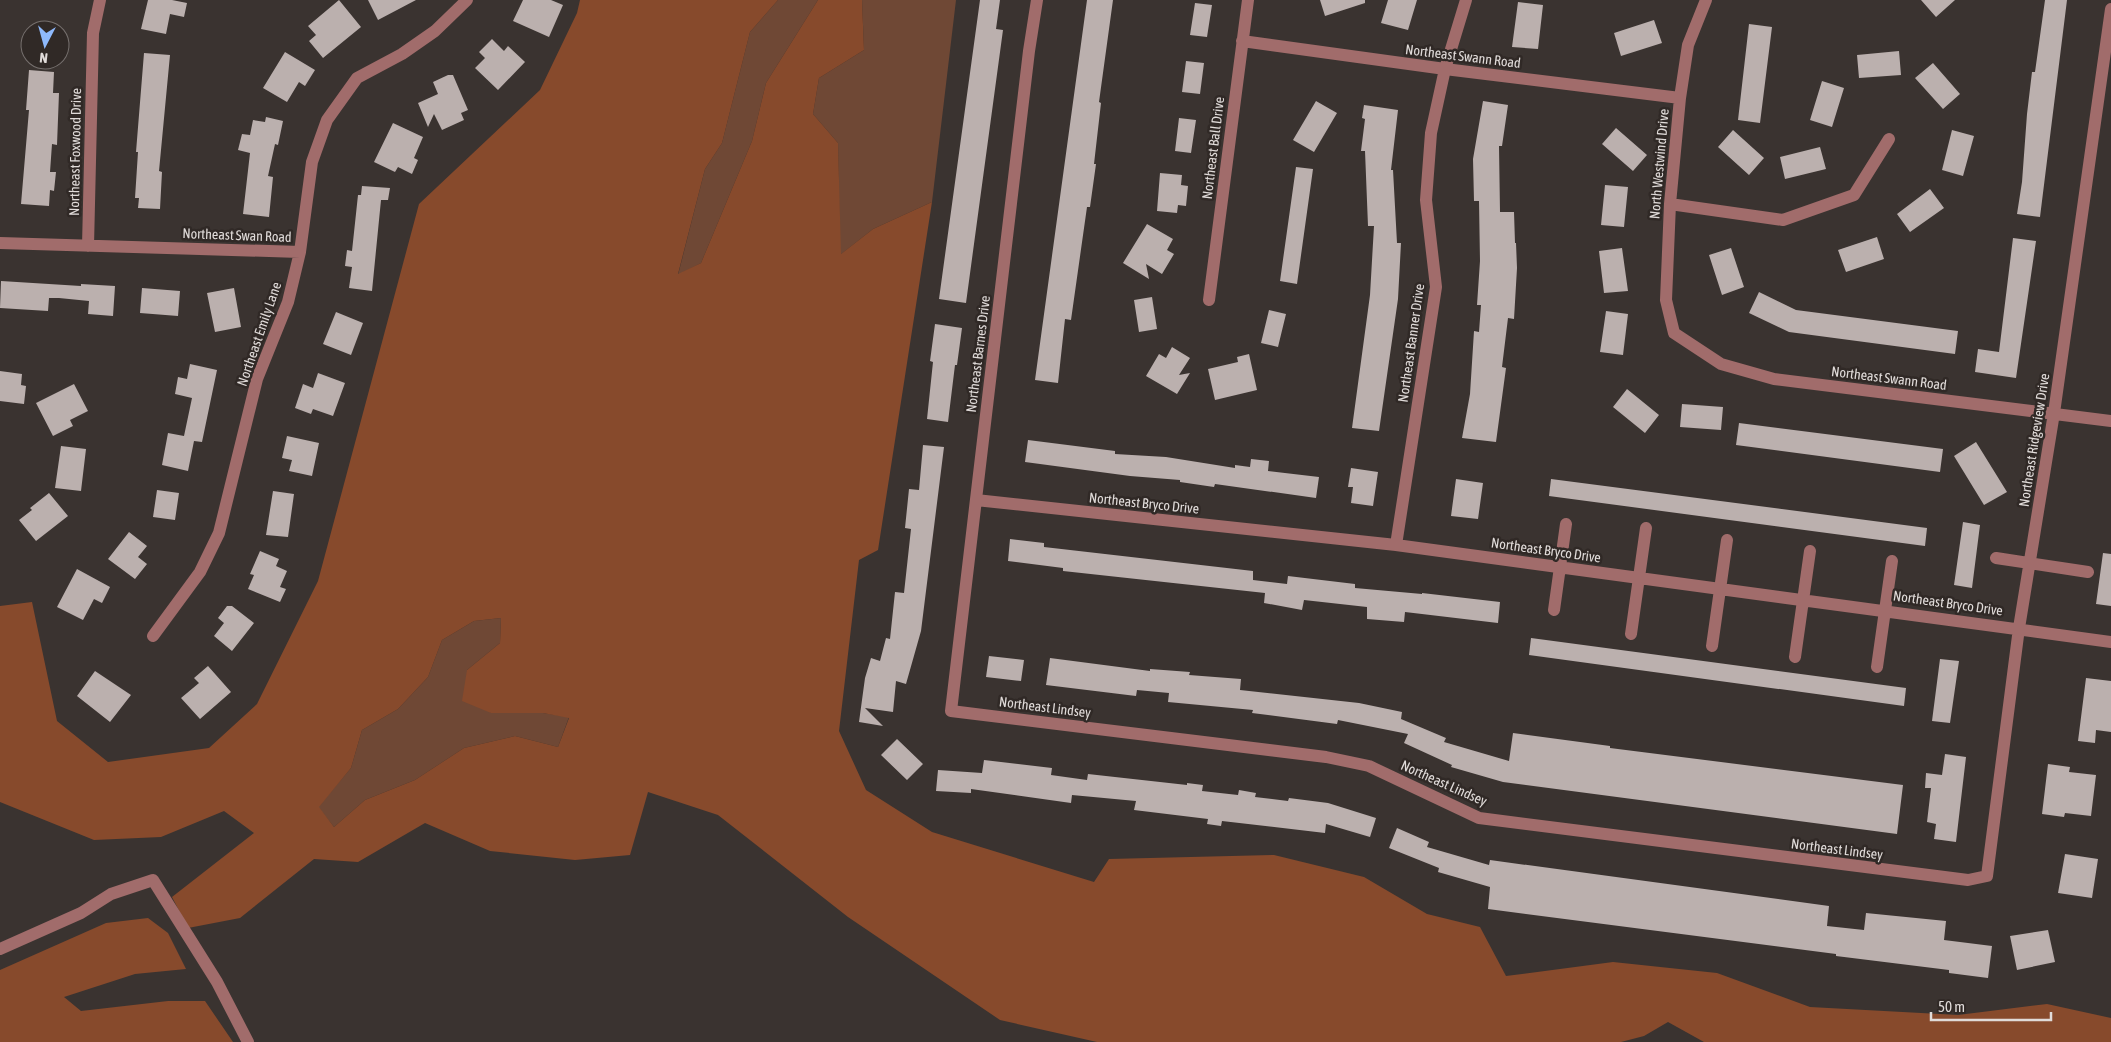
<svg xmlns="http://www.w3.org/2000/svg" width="2111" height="1042" viewBox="0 0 2111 1042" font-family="'Asap Condensed',sans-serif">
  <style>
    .green { fill: #6f4835 }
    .forest { fill: #874a2c; fill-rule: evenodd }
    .building { fill: #bbb0ae }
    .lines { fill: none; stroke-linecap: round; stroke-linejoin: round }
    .minor { stroke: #a16c6b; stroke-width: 12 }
    .labels { text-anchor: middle; stroke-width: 5; stroke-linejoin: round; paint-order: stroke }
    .street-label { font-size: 14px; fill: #e0dbd9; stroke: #302926 }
  </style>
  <rect width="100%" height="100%" fill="#3a3330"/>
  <path class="green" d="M778,0h40l-52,83 -14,58 -51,122 -23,12 27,-106 17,-26 28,-111z
    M862,0h94l-24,202 -59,27 -33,26 -2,-112 -25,-29 6,-36 45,-28z
    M501,618l-1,25 -33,27 24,43h52l26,4 -11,30 -43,-11 -51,12 -49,32 -50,20 -31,27 -16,-20 33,-39 11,-38 36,-21 30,-32 14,-37 32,-19z"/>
  <path class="forest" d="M580,0h198l-28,32 -28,111 -17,26 -27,105 23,-11 51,-122 14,-58 52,-83h44l2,50 -45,28 -6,36 25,29 3,111 32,-25 59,-27 -54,348 -19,10 -20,171 27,59 66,42 162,50 15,-23 165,-4 90,22 63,37 53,13 26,49 107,-14 104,11 93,34 148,8 89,-11 64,14v24h-407l-36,-20 -24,14 -23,6h-524l-97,-22 -152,-103 -130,-102 -70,-23 -18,63 -55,5 -85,-9 -65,-28 -67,39 -44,-3 -74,59 -52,10 -16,-31 82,-64 -30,-22 -63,26 -67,3 -94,-38v-196l32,-4 25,119 51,41 101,-14 48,-44 61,-123 101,-377 121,-114 37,-77zM501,618l-1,25 -33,27 -5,31 29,12h52l26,5 -11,29 -43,-11 -51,12 -49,32 -50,20 -31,27 -15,-20 32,-39 11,-38 36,-21 30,-32 14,-37 32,-19z
    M148,918l20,15 18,36 -51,5 -71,23 17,14 87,-10h37l28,41h-233v-72l106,-47z"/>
  <path class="building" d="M148,0h24l15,3 -3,14 -14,-3 -4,20 -25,-5z
    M339,0l22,27 -38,31 -14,-17 7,-6 -8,-9z
    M368,0h48l-38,20z
    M523,0h28l12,5 -14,32 -36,-16z
    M980,0h20l-4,29 7,1 -37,273 -27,-4z
    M1087,0h26l-14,102 2,1 -7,61h2l-6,43h-3l-16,113 -6,-1 -7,64 -23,-3z
    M1320,0h45v3l-40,13z
    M1388,0h29l-9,30 -27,-7z
    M1921,0h34l-19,17z
    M2045,0h22l-27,217 -23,-3 5,-32 5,-68 5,-42h3z
    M1518,2l25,3 -5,44 -26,-2z
    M1195,3l17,2 -5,32 -17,-2z
    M1654,20l8,23 -41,13 -7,-23z
    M1749,24l23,3 -12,96 -22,-3z
    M492,39l12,12 4,-5 17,16 -27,28 -23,-22 10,-10 -6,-6z
    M1899,51l2,24 -42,3 -2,-23z
    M285,52l30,18 -10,16 -6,-4 -12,20 -24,-14z
    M144,53l26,2 -11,116 3,1 -2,37 -22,-1 1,-10h-4l3,-46h-2z
    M1186,61l18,2 -4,31 -18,-2z
    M1933,63l27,31 -17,15 -28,-31z
    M29,70l25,2 -1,21h6l-2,52 -5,-1 -2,28h6l-2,19 -4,-1 -1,16 -28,-2 8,-94h-3z
    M448,75h5l15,35 -7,3 3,7 -22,10 -8,-16 -6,13 -10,-24 20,-9 -5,-12z
    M1822,81l22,7 -12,39 -22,-7z
    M1316,101l21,12 -23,39 -21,-12z
    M1483,101l25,4 -6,41h-3l1,66h14l1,31h1l1,25 -3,51 -6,-1 -6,49 4,1 -10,74 -34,-4 8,-44 4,-63 5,1 2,-27h-4l3,-44 -1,-60h-5l-1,-42z
    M1364,105l34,5 -7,60h2l4,73h4l-3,56 -19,132 -27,-3 18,-133 4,-69h-6l-3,-75h-4l4,-32 -3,-1z
    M266,117l17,4 -5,24 -3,-1 -7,32 5,1 -4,40 -26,-3 7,-61 -12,-3 4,-16 8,1 3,-15 12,2z
    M1179,118l17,2 -5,33 -16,-2z
    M393,123l30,14 -9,21 4,2 -6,14 -14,-7 -3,5 -21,-10z
    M1616,128l31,27 -14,16 -31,-27z
    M1733,130l31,28 -15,17 -31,-28z
    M1952,130l22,6 -11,40 -21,-6z
    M1820,147l6,22 -41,10 -5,-22z
    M1296,167l17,2 -16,115 -17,-3z
    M1160,173l22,2 -1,10 7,1 -2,20 -8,-1 -1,8 -20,-2z
    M1605,185l23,2 -4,40 -23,-2z
    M362,186l28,2 -2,12h-7l-9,91 -23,-3 3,-21 -7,-1 2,-16 5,1 6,-56h3z
    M1930,189l14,19 -34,24 -13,-18z
    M1147,224l26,15 -6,11 7,4 -12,20 -16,-10 3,15 -26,-16z
    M1877,237l7,22 -38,13 -8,-22z
    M2013,238l23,3 -20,137 -41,-6 3,-23 21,3z
    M1622,248l6,43 -24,2 -5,-42z
    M1731,248l13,39 -22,8 -13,-40z
    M1,281l80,5v-2l34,2 -2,30 -25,-2 1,-13 -30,-3h-10l-1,13 -48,-3z
    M142,288l38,3 -2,25 -38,-3z
    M234,288l7,39 -26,5 -8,-39z
    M1759,292l37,18 162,21 -3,23 -166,-22 -40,-19z
    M1152,297l5,32 -18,3 -5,-32z
    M1269,310l17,4 -8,33 -17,-4z
    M1606,311l22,3 -5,41 -23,-3z
    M336,312l27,11 -12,32 -28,-11z
    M935,324l27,4 -5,37h-2l-7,57 -21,-3 6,-57 -3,-1z
    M1172,347l18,11 -11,17 11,-2 -13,21 -31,-18 13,-22 7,4z
    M1249,354l8,36 -42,10 -7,-31 30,-7 -1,-5z
    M190,364l27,6 -15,72 -8,-1 -6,30 -26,-6 6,-32 16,3 8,-38 -17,-4 3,-17 9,2z
    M0,371l22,3 -1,11 5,1 -2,18 -24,-3z
    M318,373l27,10 -12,33 -20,-7 -2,5 -16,-6 8,-24 10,4z
    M74,384l14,27 -18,9 3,6 -20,10 -17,-33z
    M1627,389l32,26 -14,18 -32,-26z
    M1682,404l41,3 -2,23 -41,-3z
    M1739,423l204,26 -3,23 -204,-27z
    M287,436l32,7 -7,33 -23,-5 3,-11 -10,-2z
    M1028,440l87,11v3l51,3 69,11v-3l15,2 1,-8 18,2 -1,10 51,6 -3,21 -101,-14 -1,3 -34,-5v-2l-50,-4 -105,-14z
    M1976,442l31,50 -23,13 -30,-49z
    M923,445l21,2 -23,184 -15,53 -10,-3 -3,31 -28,-4 18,18 -24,-4 6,-44 6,-20 9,3 6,-23 4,1 5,-47 9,1 7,-64 -6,-1 4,-39 10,1z
    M61,446l25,3 -5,42 -26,-3z
    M1351,468l27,4 -5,34 -22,-3 2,-16h-5z
    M1456,479l27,4 -5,36 -27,-3z
    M1551,479l376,49 -2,18 -376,-50z
    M157,490l22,3 -4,27 -22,-3z
    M273,491l21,3 -6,43 -22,-2z
    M49,493l19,23 -32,25 -17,-21 13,-10 -2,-2z
    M1963,522l17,3 -8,63 -18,-3z
    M129,532l18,14 -9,11 9,7 -12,15 -27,-20z
    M1010,539l34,4v4l209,24v9l34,4 1,-8 67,8v4l67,6v-1l78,9 -2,21 -93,-11 -1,10 -37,-3v-12l-63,-7 -2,10 -38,-7 1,-10 -202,-22v-3l-55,-7z
    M260,551l19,8 -3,7 11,5 -7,16 6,2 -6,13 -32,-13 6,-14 -4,-1z
    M2103,553l8,1v52l-15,-2z
    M77,569l33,18 -8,16 -8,-4 -11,21 -26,-13z
    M227,606h5l22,17 -22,28 -18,-15 10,-13 -6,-5z
    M1531,638l375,50 -2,18 -375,-51z
    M989,656l35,4 -3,21 -35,-4z
    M1050,658l100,13v-2l40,3 -1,3 52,4 -1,11 119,13 43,9 -1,7 45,19 -2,4 65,19 4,-28 97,13v2l293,37 -6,49 -394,-52 -52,-15 1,-2 -48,-22 4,-9 -70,-14 -1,4 -85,-11 1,-3 -85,-8 1,-9 -32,-3 -1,6 -90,-11z
    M1940,659l19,2 -9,62 -18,-2z
    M208,666l23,26 -31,27 -19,-21 18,-15 -5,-5z
    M95,671l36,24 -21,27 -33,-26z
    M2086,678l25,3v51l-15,-2 -1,13 -17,-2z
    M897,739l26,25 -16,16 -26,-25z
    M1945,754l21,3 -10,85 -22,-3 2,-15 -9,-2 4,-34h-6l1,-15 16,2z
    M984,760l68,8 -1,7 36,5 1,-6 99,11v-2l16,2 -1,6 36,4 1,-5 17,3 -1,4 33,4 1,-3 39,5 48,15 -6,19 -44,-13 -1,9 -103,-12 -1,5 -14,-2 1,-5 -74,-9 2,-9 -64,-6 -1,8 -100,-14v4l-35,-2 2,-21 44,3z
    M2048,764l22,3 -1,5 27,3 -5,41 -26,-3 -1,4 -22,-3z
    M1397,828l32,14 -2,5 62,18 1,-5 339,46 -2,20 37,4 2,-17 80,8 -2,19 48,6 -4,32 -39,-5v-3l-113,-14v-2l-348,-45 2,-22 -52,-15 1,-4 -50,-20z
    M2065,854l33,5 -6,39 -34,-5z
    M2048,930l7,32 -38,8 -7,-34z"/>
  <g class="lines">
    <path class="minor" d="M1037,0l-8,51 -78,660 375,46 43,9 110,52 489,62 19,-4 32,-248 35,-215 57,-404
      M1706,0l-18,45 -8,53 -10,106 -4,96 8,33 47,31 53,15 337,42
      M1242,41l203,28 235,29
      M1670,204l113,16 71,-25 35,-56
      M0,243l300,9
      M88,246l5,-213 7,-33
      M1209,300l39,-300
      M976,500l420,45 715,97
      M1396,545l40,-258 -10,-87 5,-67 14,-64 21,-69
      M1996,558l92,14
      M1554,610l12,-86
      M1631,634l15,-106
      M153,636l47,-64 19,-39 38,-154 31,-77 12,-50 12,-90 15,-42 30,-42 45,-24 33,-23 32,-31
      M1712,646l15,-106
      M1795,657l15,-106
      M1877,667l15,-106
      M0,949l81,-36 30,-19 42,-14 64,102 31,60"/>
  </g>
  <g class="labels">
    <g class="street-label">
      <text transform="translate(1463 56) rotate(7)" y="5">Northeast Swann Road</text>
      <text transform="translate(1213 148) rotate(-83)" y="5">Northeast Ball Drive</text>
      <text transform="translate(75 152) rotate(-89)" y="5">Northeast Foxwood Drive</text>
      <text transform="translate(1659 164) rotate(-85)" y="5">North Westwind Drive</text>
      <text transform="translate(237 235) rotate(2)" y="5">Northeast Swan Road</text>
      <text transform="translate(259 334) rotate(-71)" y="5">Northeast Emily Lane</text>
      <text transform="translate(1411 343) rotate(-82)" y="5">Northeast Banner Drive</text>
      <text transform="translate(978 354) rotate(-83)" y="5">Northeast Barnes Drive</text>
      <text transform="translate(1889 378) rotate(7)" y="5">Northeast Swann Road</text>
      <text transform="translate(2034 440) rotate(-81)" y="5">Northeast Ridgeview Drive</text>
      <text transform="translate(1144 503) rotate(6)" y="5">Northeast Bryco Drive</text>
      <text transform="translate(1546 550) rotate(8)" y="5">Northeast Bryco Drive</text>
      <text transform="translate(1948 603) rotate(8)" y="5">Northeast Bryco Drive</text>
      <text transform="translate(1045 707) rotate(7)" y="5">Northeast Lindsey</text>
      <text transform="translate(1444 783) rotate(24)" y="5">Northeast Lindsey</text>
      <text transform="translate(1837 849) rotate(7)" y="5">Northeast Lindsey</text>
    </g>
  </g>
  <g transform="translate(45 45) rotate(186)"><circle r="24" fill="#302926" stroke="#76706e"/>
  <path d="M0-4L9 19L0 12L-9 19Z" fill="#8eb9fc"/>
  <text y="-8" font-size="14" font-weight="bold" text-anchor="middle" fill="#e0dbd9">N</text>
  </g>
  <path d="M1931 1012v8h120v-8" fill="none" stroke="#e0dbd9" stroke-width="2.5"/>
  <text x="1938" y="1012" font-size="15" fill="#e0dbd9" stroke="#302926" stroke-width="4" paint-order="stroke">50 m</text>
</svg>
